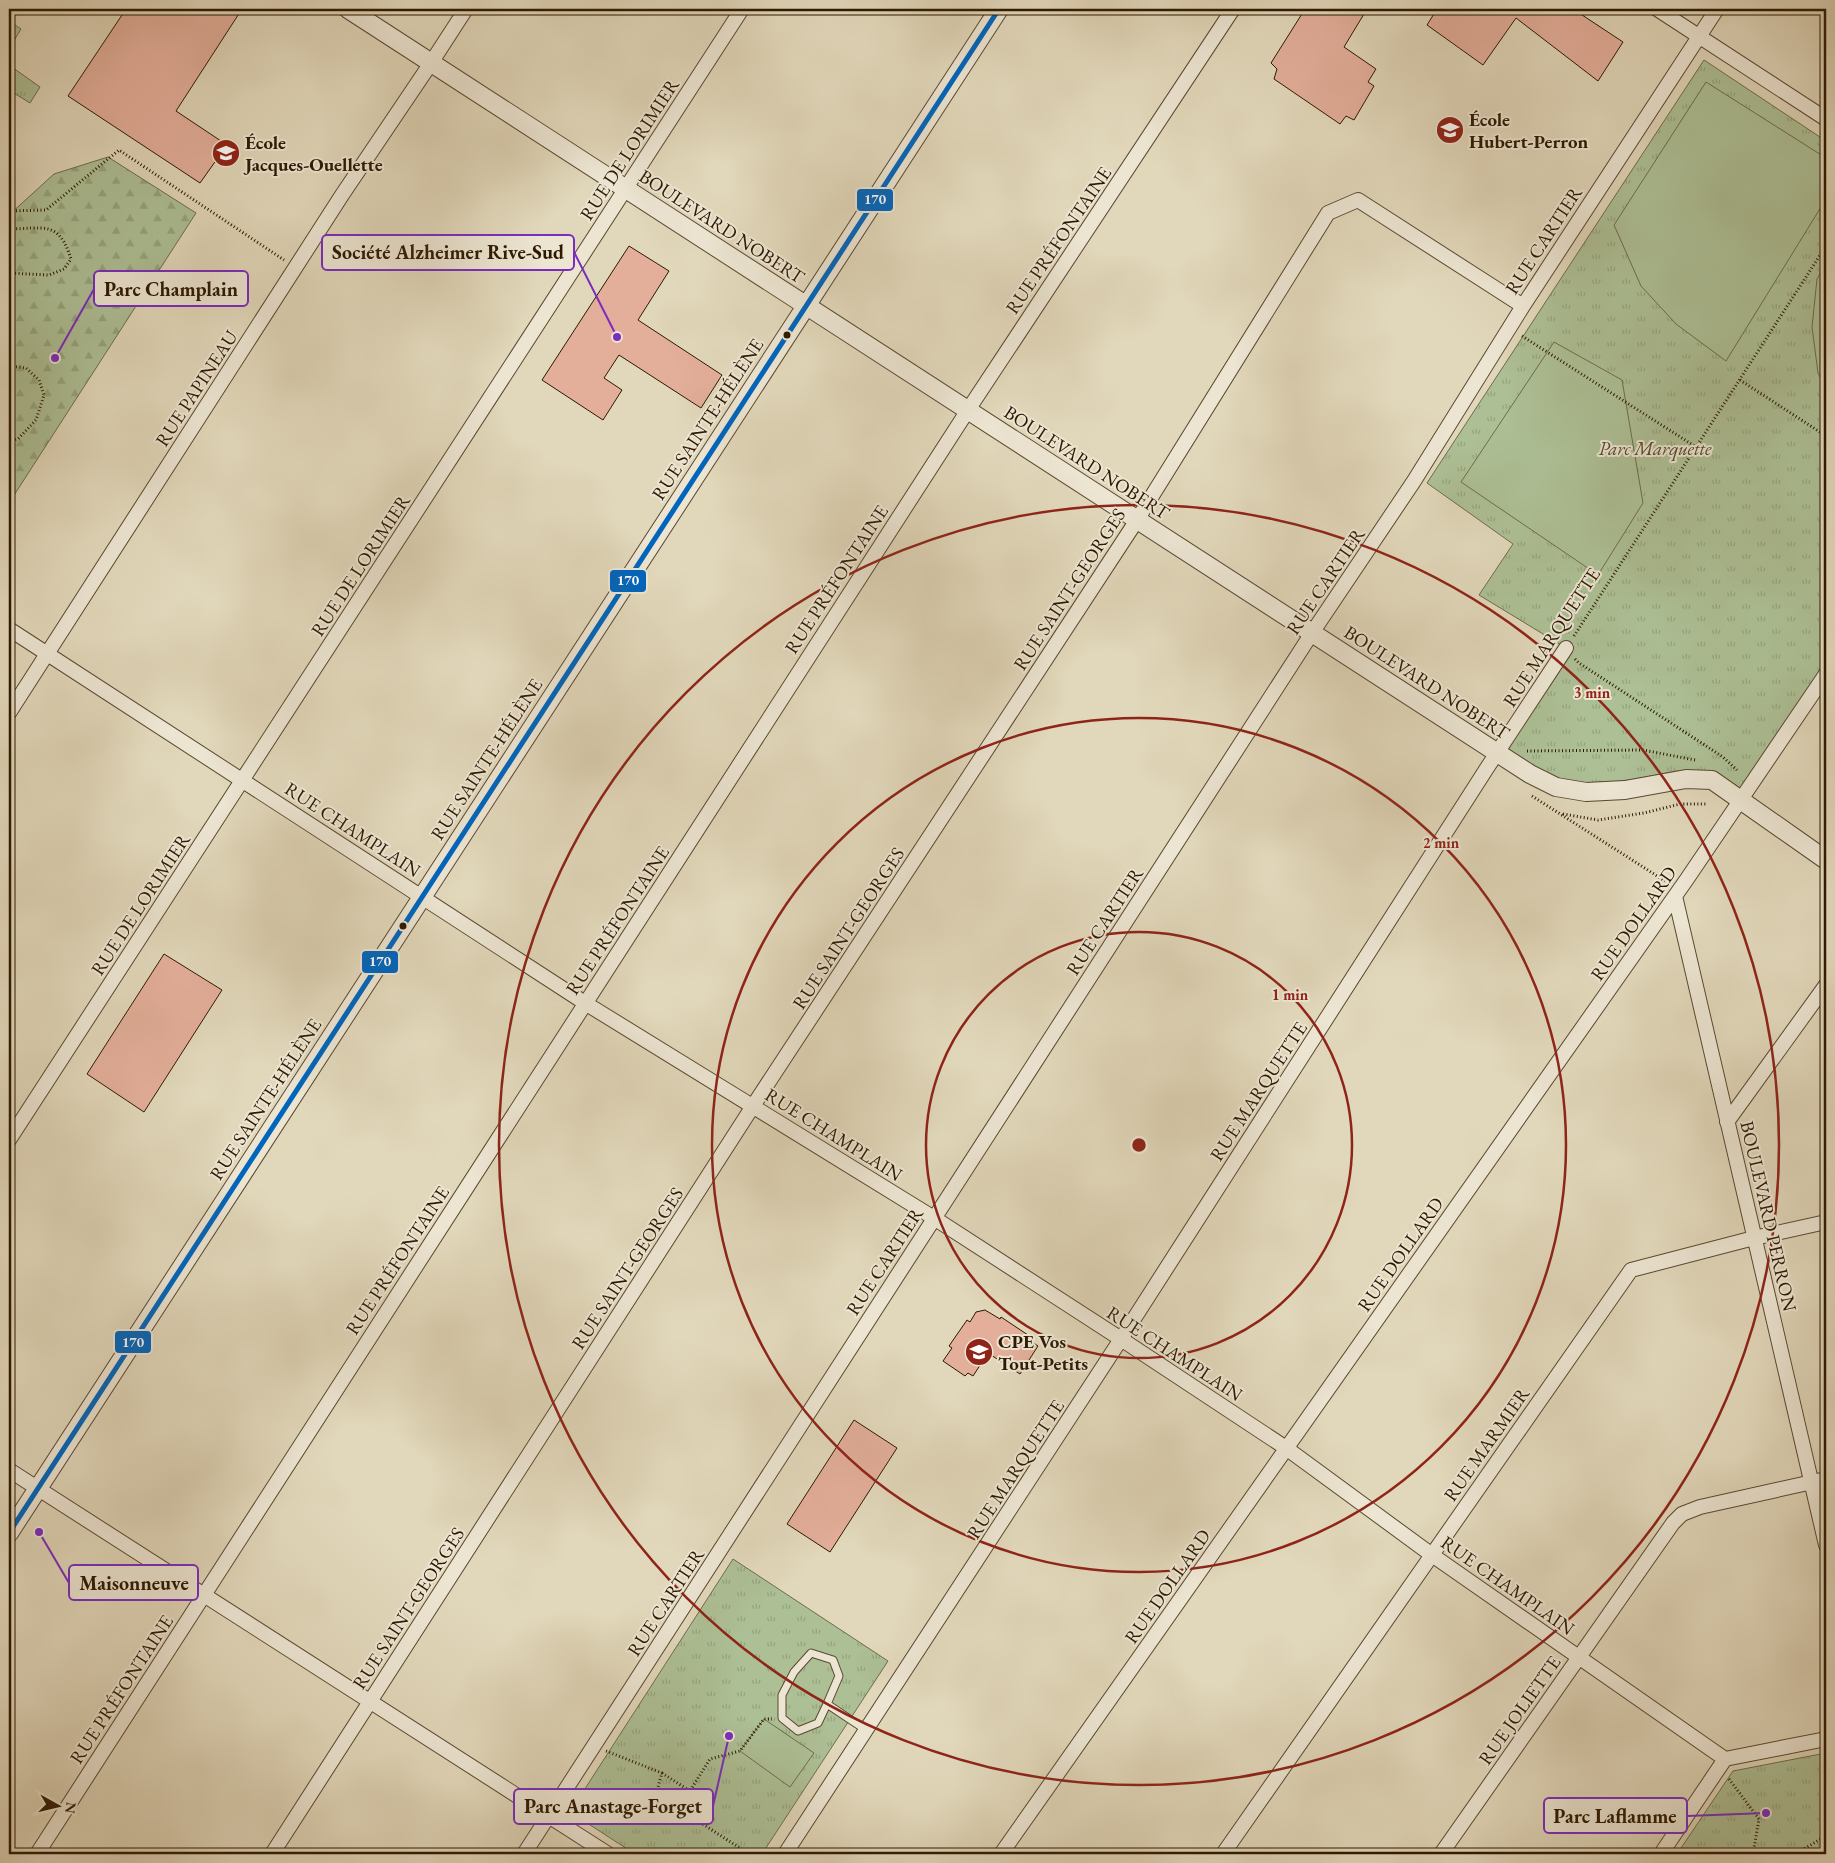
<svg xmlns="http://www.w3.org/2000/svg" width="1835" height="1863" viewBox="0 0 1835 1863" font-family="'EB Garamond',serif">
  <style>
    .grass { fill: url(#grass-tufts); stroke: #6d6c4c }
    .forest { fill: url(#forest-firs); stroke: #6d6c4c }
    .pitch { fill: #adbf95; stroke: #6d6c4c }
    .building { fill: #e3ae9a; stroke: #2d1902 }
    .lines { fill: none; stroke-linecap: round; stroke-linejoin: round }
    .service-casing { stroke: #5a4830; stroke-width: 9 }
    .minor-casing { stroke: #5a4830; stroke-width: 16 }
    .tertiary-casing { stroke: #5a4830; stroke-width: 20 }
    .path { stroke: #2d1902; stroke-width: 3; stroke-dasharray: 1 2.5; stroke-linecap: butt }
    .service { stroke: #ece5d2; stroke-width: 7 }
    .minor { stroke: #ece5d2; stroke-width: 14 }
    .tertiary { stroke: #ece5d2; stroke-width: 18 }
    .bus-1-casing { stroke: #ece5d2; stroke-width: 9 }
    .bus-1 { stroke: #0065bd; stroke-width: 5 }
    .ring { fill: none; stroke: #8f2418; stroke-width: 2.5 }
    .bus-dot { fill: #2d1902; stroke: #ece5d2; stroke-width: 2 }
    .labels { text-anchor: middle; stroke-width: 4; stroke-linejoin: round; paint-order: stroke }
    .poi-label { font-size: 19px; font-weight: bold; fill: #2d1902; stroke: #ece5d2; text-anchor: start }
    .street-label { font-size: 19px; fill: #2d1902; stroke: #ece5d2 }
    .park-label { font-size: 19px; font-style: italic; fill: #534b2e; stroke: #ece5d2 }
    .centre { fill: #8f2418; stroke: #ece5d2; stroke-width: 2.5 }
    .ring-label { font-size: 15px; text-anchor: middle; font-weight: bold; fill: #8f2418; stroke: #ece5d2; stroke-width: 4; stroke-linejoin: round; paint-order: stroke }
    .leader { fill: none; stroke: #7b2cbf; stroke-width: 2 }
    .callout-dot { fill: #7b2cbf; stroke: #ece5d2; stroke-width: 2 }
    .callout { fill: #ece5d2; stroke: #7b2cbf; stroke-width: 2 }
    .callout-label { font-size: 20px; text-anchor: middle; font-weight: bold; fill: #2d1902 }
    .line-badge { stroke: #ece5d2; stroke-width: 2 }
    .badge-label { font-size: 14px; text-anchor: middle; font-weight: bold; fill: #fff }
  </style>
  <defs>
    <pattern id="grass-tufts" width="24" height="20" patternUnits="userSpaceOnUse" patternTransform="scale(1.25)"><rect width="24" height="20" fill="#adbf95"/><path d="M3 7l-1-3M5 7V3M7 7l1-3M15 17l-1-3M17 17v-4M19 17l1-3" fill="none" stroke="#95a47f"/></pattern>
    <pattern id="forest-firs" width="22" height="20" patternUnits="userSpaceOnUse" patternTransform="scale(1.25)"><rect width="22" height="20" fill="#adbf95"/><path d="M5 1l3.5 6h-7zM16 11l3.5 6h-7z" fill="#95a47f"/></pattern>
  </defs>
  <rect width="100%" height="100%" fill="#e1d7ba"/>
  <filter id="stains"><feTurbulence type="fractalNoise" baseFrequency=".004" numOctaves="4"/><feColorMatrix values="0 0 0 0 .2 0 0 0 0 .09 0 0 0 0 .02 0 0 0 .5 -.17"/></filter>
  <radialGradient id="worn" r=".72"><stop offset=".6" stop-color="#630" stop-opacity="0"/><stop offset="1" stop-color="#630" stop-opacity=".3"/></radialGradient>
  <path class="grass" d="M9,21l12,8 -12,20z
    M1704,60l122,81v524l-86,135 -36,-26 -27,-3 -78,15 -69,-12 -33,-21 69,-105 -87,-53 34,-51 -86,-61z
    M9,65l31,22 -10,16 -21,-13z
    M733,1559l155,102 -126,193h-127l-65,-42z
    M1826,1753v101h-149l56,-83z"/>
  <path class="forest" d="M108,157l88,56 -187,290v-288l45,-41z"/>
  <path class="pitch" d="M1706,82l120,76v41l-100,162 -50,-37 -35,-38 -27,-61z
    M1826,264v125l-8,-16 -6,-46 5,-48z
    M1554,342l68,38 21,123 -45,72 -137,-93z
    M764,1719l50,34 -24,34 -50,-36z"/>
  <path class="building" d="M126,9h116l-66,102 51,34 -27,38 -132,-87z
    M1305,9h62l-23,38 32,22 -8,13 6,4 -20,34 -8,-4 -6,8 -66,-45 3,-10 -6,-6z
    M1437,9h136l50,33 -25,39 -82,-63 -33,47 -56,-40z
    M629,246l40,25 -31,49 84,55 -21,33 -82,-53 -15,23 18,12 -19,30 -61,-40z
    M164,954l58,36 -78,122 -57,-38z
    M985,1310l15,9 1,-2 27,18 -2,3 12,8 -18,28 -32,-21 -15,23 -5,-3 -3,3 -22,-15 9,-13 -3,-2 18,-26 3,2 6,-10z
    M854,1420l43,28 -67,104 -43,-28z"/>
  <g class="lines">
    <defs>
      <path id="service" d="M827,1704l-9,19 -20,8 -16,-13v-23l12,-23 17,-19 22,7 6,16 -12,28 39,26"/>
      <path id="minor" d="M1657,9l169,110
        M9,629l576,374 349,215 187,121 165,109 146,107 293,204
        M9,713l333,-518 89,-132 35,-54
        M1675,896l151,649
        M1727,1122l99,-137
        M9,1140l733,-1131
        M9,1470l599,384
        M37,1854l931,-1444 265,-401
        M272,1854l481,-748 384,-586 191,-307 30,-13 165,106
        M524,1854l788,-1221 102,-152 109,-175 194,-297
        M785,1854l336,-515 366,-571 79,-120
        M1001,1854l686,-975 139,-205
        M1223,1854l408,-584 123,-32 72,-16
        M1441,1854l232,-331 9,-9 18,-7 126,-28
        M1661,1854l64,-95 101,-20"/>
      <path id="tertiary" d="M348,9l1182,765 26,13 30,5 39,-2 61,-11 26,1 114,80
        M9,1533l990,-1524"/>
    </defs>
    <use href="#service" class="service-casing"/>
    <use href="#minor" class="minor-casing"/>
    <use href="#tertiary" class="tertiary-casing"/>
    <path class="path" d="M9,211l37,-1 73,-60 165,110
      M9,229c33,0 50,-10 62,30l-7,10 -15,6 -40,-2
      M1522,336l174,111
      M9,366l17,2 13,12 5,15 -8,25 -18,19 -9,2
      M1740,380l86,56
      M1574,636l252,-390
      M1575,659l4,4 144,94 14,13
      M1527,751l116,-1 52,10
      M1532,796l133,85
      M1563,814l35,6 46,-7 36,-9h27
      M606,1751l56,22 -8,28 41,18 54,35
      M662,1773l28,18
      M1729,1779l30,40 -6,35
      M681,1813l9,-22 20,-32 30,-8 24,-32h8
      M1801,1854l1,-4 24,-14"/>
    <use href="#service" class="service"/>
    <use href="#minor" class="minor"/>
    <use href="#tertiary" class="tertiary"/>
    <defs>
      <path id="bus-1" d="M9,1533l990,-1524"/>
    </defs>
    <use href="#bus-1" class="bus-1-casing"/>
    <use href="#bus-1" class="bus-1"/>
  </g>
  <g class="ring">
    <circle cx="1139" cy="1145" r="213"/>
    <circle cx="1139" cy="1145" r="427"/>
    <circle cx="1139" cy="1145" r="640"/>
  </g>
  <defs>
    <symbol id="school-disc" viewBox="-11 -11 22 22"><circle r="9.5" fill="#8f2418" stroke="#ece5d2"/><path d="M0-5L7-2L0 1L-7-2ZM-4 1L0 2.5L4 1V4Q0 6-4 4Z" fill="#fff"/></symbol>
  </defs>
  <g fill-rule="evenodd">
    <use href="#school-disc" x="1434" y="114" width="32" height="32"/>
    <use href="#school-disc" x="210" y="137" width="32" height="32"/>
    <use href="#school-disc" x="963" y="1336" width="32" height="32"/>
  </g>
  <g class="bus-dot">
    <circle cx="787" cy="335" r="4.5"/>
    <circle cx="403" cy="926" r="4.5"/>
  </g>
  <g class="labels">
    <g class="poi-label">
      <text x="1469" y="126">École<tspan x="1469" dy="22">Hubert-Perron</tspan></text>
      <text x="245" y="149">École<tspan x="245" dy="22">Jacques-Ouellette</tspan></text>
      <text x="998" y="1348">CPE Vos<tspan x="998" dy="22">Tout-Petits</tspan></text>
    </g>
    <g class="street-label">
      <text transform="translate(629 149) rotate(-57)" y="7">RUE DE LORIMIER</text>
      <text transform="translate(722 226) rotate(33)" y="7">BOULEVARD NOBERT</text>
      <text transform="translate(1058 240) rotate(-56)" y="7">RUE PRÉFONTAINE</text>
      <text transform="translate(1543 240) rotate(-57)" y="7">RUE CARTIER</text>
      <text transform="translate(196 388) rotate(-57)" y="7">RUE PAPINEAU</text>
      <text transform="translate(707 419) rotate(-57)" y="7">RUE SAINTE-HÉLÈNE</text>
      <text transform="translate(1087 462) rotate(33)" y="7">BOULEVARD NOBERT</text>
      <text transform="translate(360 565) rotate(-57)" y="7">RUE DE LORIMIER</text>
      <text transform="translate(836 579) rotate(-57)" y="7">RUE PRÉFONTAINE</text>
      <text transform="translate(1325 581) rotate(-56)" y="7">RUE CARTIER</text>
      <text transform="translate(1069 589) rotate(-57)" y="7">RUE SAINT-GEORGES</text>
      <text transform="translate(1551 637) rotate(-57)" y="7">RUE MARQUETTE</text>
      <text transform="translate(1427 682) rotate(33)" y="7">BOULEVARD NOBERT</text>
      <text transform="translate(486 759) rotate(-57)" y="7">RUE SAINTE-HÉLÈNE</text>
      <text transform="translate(353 829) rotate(33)" y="7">RUE CHAMPLAIN</text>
      <text transform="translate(140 904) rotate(-57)" y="7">RUE DE LORIMIER</text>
      <text transform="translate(617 920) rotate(-57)" y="7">RUE PRÉFONTAINE</text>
      <text transform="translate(1104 921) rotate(-57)" y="7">RUE CARTIER</text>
      <text transform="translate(1633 923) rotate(-55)" y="7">RUE DOLLARD</text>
      <text transform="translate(848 928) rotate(-57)" y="7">RUE SAINT-GEORGES</text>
      <text transform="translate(1258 1091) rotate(-57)" y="7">RUE MARQUETTE</text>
      <text transform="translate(265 1099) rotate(-57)" y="7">RUE SAINTE-HÉLÈNE</text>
      <text transform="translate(834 1134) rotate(32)" y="7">RUE CHAMPLAIN</text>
      <text transform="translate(1769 1216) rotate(77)" y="7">BOULEVARD PERRON</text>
      <text transform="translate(1400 1254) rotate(-55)" y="7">RUE DOLLARD</text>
      <text transform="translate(397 1260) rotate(-57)" y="7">RUE PRÉFONTAINE</text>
      <text transform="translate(884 1261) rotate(-57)" y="7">RUE CARTIER</text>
      <text transform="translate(627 1268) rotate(-57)" y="7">RUE SAINT-GEORGES</text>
      <text transform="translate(1175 1353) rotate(33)" y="7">RUE CHAMPLAIN</text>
      <text transform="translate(1486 1444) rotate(-55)" y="7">RUE MARMIER</text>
      <text transform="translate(1015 1469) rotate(-57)" y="7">RUE MARQUETTE</text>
      <text transform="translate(1508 1585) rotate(35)" y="7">RUE CHAMPLAIN</text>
      <text transform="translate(1167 1586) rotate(-55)" y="7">RUE DOLLARD</text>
      <text transform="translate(665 1602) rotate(-57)" y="7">RUE CARTIER</text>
      <text transform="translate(408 1608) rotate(-57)" y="7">RUE SAINT-GEORGES</text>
      <text transform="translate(121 1689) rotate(-57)" y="7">RUE PRÉFONTAINE</text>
      <text transform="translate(1519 1710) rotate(-55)" y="7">RUE JOLIETTE</text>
    </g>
    <g class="park-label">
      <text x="1655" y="455">Parc Marquette</text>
    </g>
  </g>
  <circle cx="1139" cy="1145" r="8" class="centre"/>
  <g class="ring-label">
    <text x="1592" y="698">3 min</text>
    <text x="1441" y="848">2 min</text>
    <text x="1290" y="1000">1 min</text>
  </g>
  <path class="leader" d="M617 337L574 252M55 358L94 289M39 1532L69 1583M729 1736L713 1806M1766 1813L1687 1816"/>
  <g class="callout-dot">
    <circle cx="617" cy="337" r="5"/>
    <circle cx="55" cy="358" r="5"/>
    <circle cx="39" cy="1532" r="5"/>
    <circle cx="729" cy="1736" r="5"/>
    <circle cx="1766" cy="1813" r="5"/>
  </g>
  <g class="callout">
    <rect x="322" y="235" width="252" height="35" rx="5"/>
    <rect x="94" y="271" width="154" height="35" rx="5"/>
    <rect x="69" y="1565" width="129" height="35" rx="5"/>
    <rect x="514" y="1789" width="199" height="35" rx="5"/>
    <rect x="1544" y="1798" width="143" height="35" rx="5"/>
  </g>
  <g class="callout-label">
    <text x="448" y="259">Société Alzheimer Rive-Sud</text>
    <text x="171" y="296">Parc Champlain</text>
    <text x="134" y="1590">Maisonneuve</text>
    <text x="613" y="1813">Parc Anastage-Forget</text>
    <text x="1615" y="1823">Parc Laflamme</text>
  </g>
  <g class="line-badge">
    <rect x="856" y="188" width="38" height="24" rx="5" fill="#0065bd"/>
    <rect x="609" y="569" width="38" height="24" rx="5" fill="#0065bd"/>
    <rect x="361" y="950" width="38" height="24" rx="5" fill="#0065bd"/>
    <rect x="114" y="1330" width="38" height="24" rx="5" fill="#0065bd"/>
  </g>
  <g class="badge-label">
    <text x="875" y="204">170</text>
    <text x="628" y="585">170</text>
    <text x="380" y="966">170</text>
    <text x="133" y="1347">170</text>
  </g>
  <rect width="1835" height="1863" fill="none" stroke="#e1d7ba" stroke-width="30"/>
  <rect x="10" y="10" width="1815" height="1843" fill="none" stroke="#2d1902" stroke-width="2.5"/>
  <rect x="15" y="15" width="1805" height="1833" fill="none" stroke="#2d1902"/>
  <g transform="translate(58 1806) rotate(98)" stroke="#ece5d2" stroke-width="4" paint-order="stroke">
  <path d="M0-4L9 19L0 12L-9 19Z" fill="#2d1902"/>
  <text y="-8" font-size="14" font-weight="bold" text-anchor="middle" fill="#2d1902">N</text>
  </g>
  <rect width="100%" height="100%" filter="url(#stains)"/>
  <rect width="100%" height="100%" fill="url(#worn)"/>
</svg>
